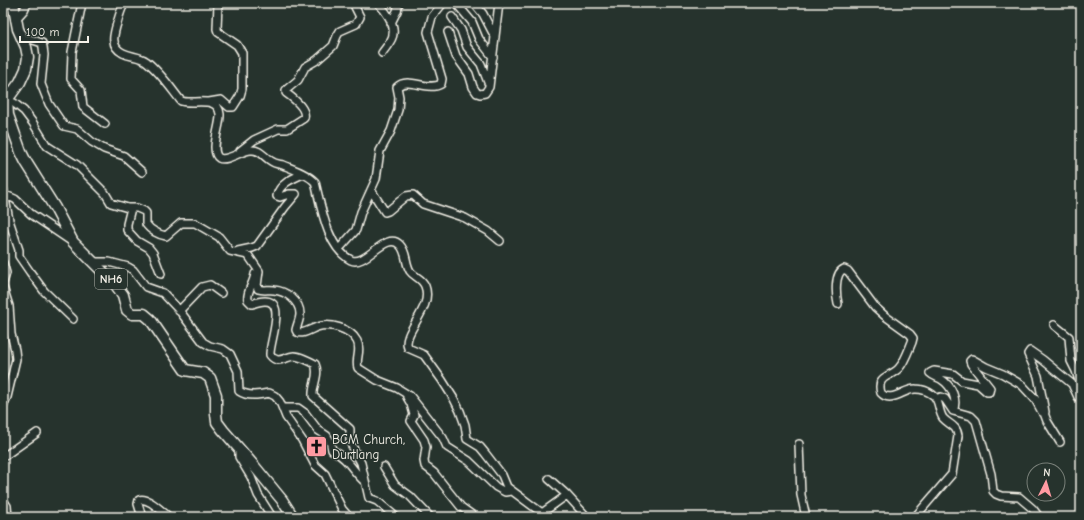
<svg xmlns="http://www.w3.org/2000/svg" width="1084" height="520" viewBox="0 0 1084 520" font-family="'Comic Neue',sans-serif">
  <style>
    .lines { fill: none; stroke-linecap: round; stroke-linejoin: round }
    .minor-casing { stroke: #f4f1e8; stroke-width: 10 }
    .highway-casing { stroke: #f4f1e8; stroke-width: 13 }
    .minor { stroke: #26332d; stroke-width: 7 }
    .highway { stroke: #26332d; stroke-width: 10 }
    .labels { text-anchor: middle; stroke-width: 3; stroke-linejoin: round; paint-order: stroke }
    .shield { fill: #26332d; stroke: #b6b8b0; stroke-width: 1 }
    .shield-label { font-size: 12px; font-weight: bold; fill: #f4f1e8 }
    .poi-label { font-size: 13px; fill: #f4f1e8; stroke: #26332d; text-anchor: start }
  </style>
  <rect width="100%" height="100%" fill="#26332d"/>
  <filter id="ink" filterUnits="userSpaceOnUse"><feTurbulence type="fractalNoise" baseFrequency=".025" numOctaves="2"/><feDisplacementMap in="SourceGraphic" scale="8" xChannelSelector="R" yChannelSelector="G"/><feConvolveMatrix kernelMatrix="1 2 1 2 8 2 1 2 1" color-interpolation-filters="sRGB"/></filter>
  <g filter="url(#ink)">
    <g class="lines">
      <defs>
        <path id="minor" d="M82,3l-10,49 -1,27 10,11 2,17 22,17
          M125,3c-4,5 -5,11 -7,17 -4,13 -9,26 5,33 8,4 16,3 23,8 14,11 24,26 35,40 12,4 37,-6 39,13 1,11 -11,37 -1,44 8,4 23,-8 32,-8 9,-1 13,7 20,11 4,3 8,3 12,4 10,4 25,9 32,17 6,24 12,66 36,78 15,7 35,-30 49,-15 7,7 5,18 10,26 4,6 12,7 15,15 9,23 -24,46 -17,62l16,7 18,25 12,19 6,12 5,14 2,14 13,8 5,6 17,22 5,12 35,26 3,4
          M378,3c7,7 17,20 15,31 0,6 -7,13 -11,19
          M456,3l16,19 7,17 14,18
          M474,3l9,11 12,23
          M452,17l9,13 6,17 14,17 8,21
          M15,20l9,-10 3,-7
          M391,23l6,-12 2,-8
          M448,32l8,24 13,18 4,13 4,6 3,1 5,-1 4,-6 10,-84
          M23,40l7,-1 12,4 1,4 1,8 -3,29 8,20 15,22 13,3 15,13 12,7 20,7 18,16
          M209,102l12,-2 8,7h4l7,-11 2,-7v-36l-5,-8 -19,-13 -1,-3 1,-26
          M6,103l1,-3 7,3 10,8 9,12 14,23 30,19 28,28 6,10 17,5h9l7,3 2,2v11c4,6 13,11 20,12l15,-13h14l24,14 11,14 18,4 11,16 -2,15 1,3c6,2 11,0 16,1 12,1 26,11 26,24 0,5 -3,11 -4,16l1,2c6,3 14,-3 20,-5 13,-4 33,1 40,14 5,9 -2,18 1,27l19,12 20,8 13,8 33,42 4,9 22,14 27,26 9,5 6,-1
          M240,151l14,-11 24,-11h9l17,-11c3,-9 -11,-20 -18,-25v-3l12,-10 7,-13 12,-7 16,-14 4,-10 3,-5 16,-7 4,-7 -5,-10 1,-4
          M3,188l6,32 10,30v6l11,16 14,19 29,28
          M371,190l14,22 3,-1 18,-15 7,-1 10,9 42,14 23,13 12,10
          M3,194l12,5 16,15 40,27
          M131,208l-4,16v6l10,11 12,7 4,5 8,21
          M3,225l1,-3 5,-2
          M339,249l17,-19 5,-18 15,-33 4,-28 11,-20 7,-21 1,-13 -2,-10c11,-11 31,5 44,-3l1,-5 -14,-47 4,-15 11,-14
          M238,251l14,-3 5,-2 28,-39 11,-13h-7l-9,3 -3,-1c2,-12 16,-18 26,-22
          M92,262h17l19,5 5,3 13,17 17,6 16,17 24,32 7,4 13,3 7,5 8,17 1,20c9,6 20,4 30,2l6,3 5,6 6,15 16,23 13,25 10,9 17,35 7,8
          M3,263l3,10 -3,10
          M255,274c-1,9 -9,18 -7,26l4,4c41,-16 17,36 18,51 8,10 14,2 24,1 5,0 16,5 21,8 5,11 -3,21 -2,32l37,33v13l11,21 8,35 8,3 19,16
          M3,287l6,19 2,28 4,16 1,9 -9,38 -4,9
          M838,304c-2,-9 -4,-31 6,-35l4,2 27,36 10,9 25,18 3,4 -1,4c-3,7 -8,21 -13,26 -9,10 -23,7 -18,25 10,11 24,-5 35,-4 6,0 13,3 17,6 7,5 5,16 10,23 6,7 14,7 15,18l-6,38 -37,43
          M179,311l23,-24 8,-2 11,8
          M1054,325l15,12 2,24 5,10 5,16
          M407,397l4,7 3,11 -3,6 13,19 2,7 -2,14 1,5 9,7 11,14 16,20 14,10
          M936,399l5,-2 4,2 8,12 18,5 5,5 15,53 2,17 3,3 5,2 18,1 14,12 6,8
          M283,408h15l7,5 13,17 9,6 3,5 2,9c17,9 19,19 32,31
          M953,411c5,-11 -1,-25 -12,-32 -4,-2 -8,-3 -11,-6l4,-2 19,3 9,7 16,3 9,8h2l1,-4 -19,-24 -1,-3 2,-2 14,8 17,7 19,11 13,14 7,13h3l-7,-36 -10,-22 2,-3 13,9 29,24 6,13h3
          M1044,413l3,8 13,21
          M799,444l2,51 5,22
          M239,450v7l12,20 7,18 14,22
          M3,457l34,-24
          M384,467l11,18 15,11 20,21
          M549,479l18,16 20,22
          M3,500l4,6 1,11
          M542,513l25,-18
          M142,517l-4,-13 1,-4c10,-3 22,11 30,17"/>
        <path id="highway" d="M13,3l5,26 8,18 2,10 -2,12 -6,13 -13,18 1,15 13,37 5,10 29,46 18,34 42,42 8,11 4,15 5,4h12l6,5 35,51 18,3 7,5 6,17v19l1,8 6,8 32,37 27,33 11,17"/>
      </defs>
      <use href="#minor" class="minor-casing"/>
      <use href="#highway" class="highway-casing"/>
      <use href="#minor" class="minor"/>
      <use href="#highway" class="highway"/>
    </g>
  </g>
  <defs>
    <symbol id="church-square" viewBox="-11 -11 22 22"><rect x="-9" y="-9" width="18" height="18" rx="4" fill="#ff9aa2" stroke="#26332d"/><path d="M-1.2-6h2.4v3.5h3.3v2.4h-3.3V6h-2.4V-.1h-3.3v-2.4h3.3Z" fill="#111"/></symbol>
  </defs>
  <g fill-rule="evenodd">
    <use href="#church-square" x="304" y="434" width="25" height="25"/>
  </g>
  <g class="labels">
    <rect class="shield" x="95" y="269" width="32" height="20" rx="3"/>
    <g class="shield-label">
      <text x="111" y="283">NH6</text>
    </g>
    <g class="poi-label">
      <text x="332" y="444">BCM Church,<tspan x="332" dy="15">Durtlang</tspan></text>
    </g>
  </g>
  <rect width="1084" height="520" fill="none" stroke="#26332d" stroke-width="16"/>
  <rect x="8" y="8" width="1068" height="504" fill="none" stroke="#f4f1e8" stroke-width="1.5" filter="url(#ink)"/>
  <g transform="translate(1046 482) rotate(5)"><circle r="19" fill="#26332d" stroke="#787f78"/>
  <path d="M0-3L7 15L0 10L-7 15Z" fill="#ff9aa2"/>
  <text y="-6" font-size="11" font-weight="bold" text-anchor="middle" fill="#f4f1e8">N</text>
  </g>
  <path d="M20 36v6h68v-6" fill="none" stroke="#f4f1e8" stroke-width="2"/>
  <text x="26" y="36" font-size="12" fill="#f4f1e8" stroke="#26332d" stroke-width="3" paint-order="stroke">100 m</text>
</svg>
